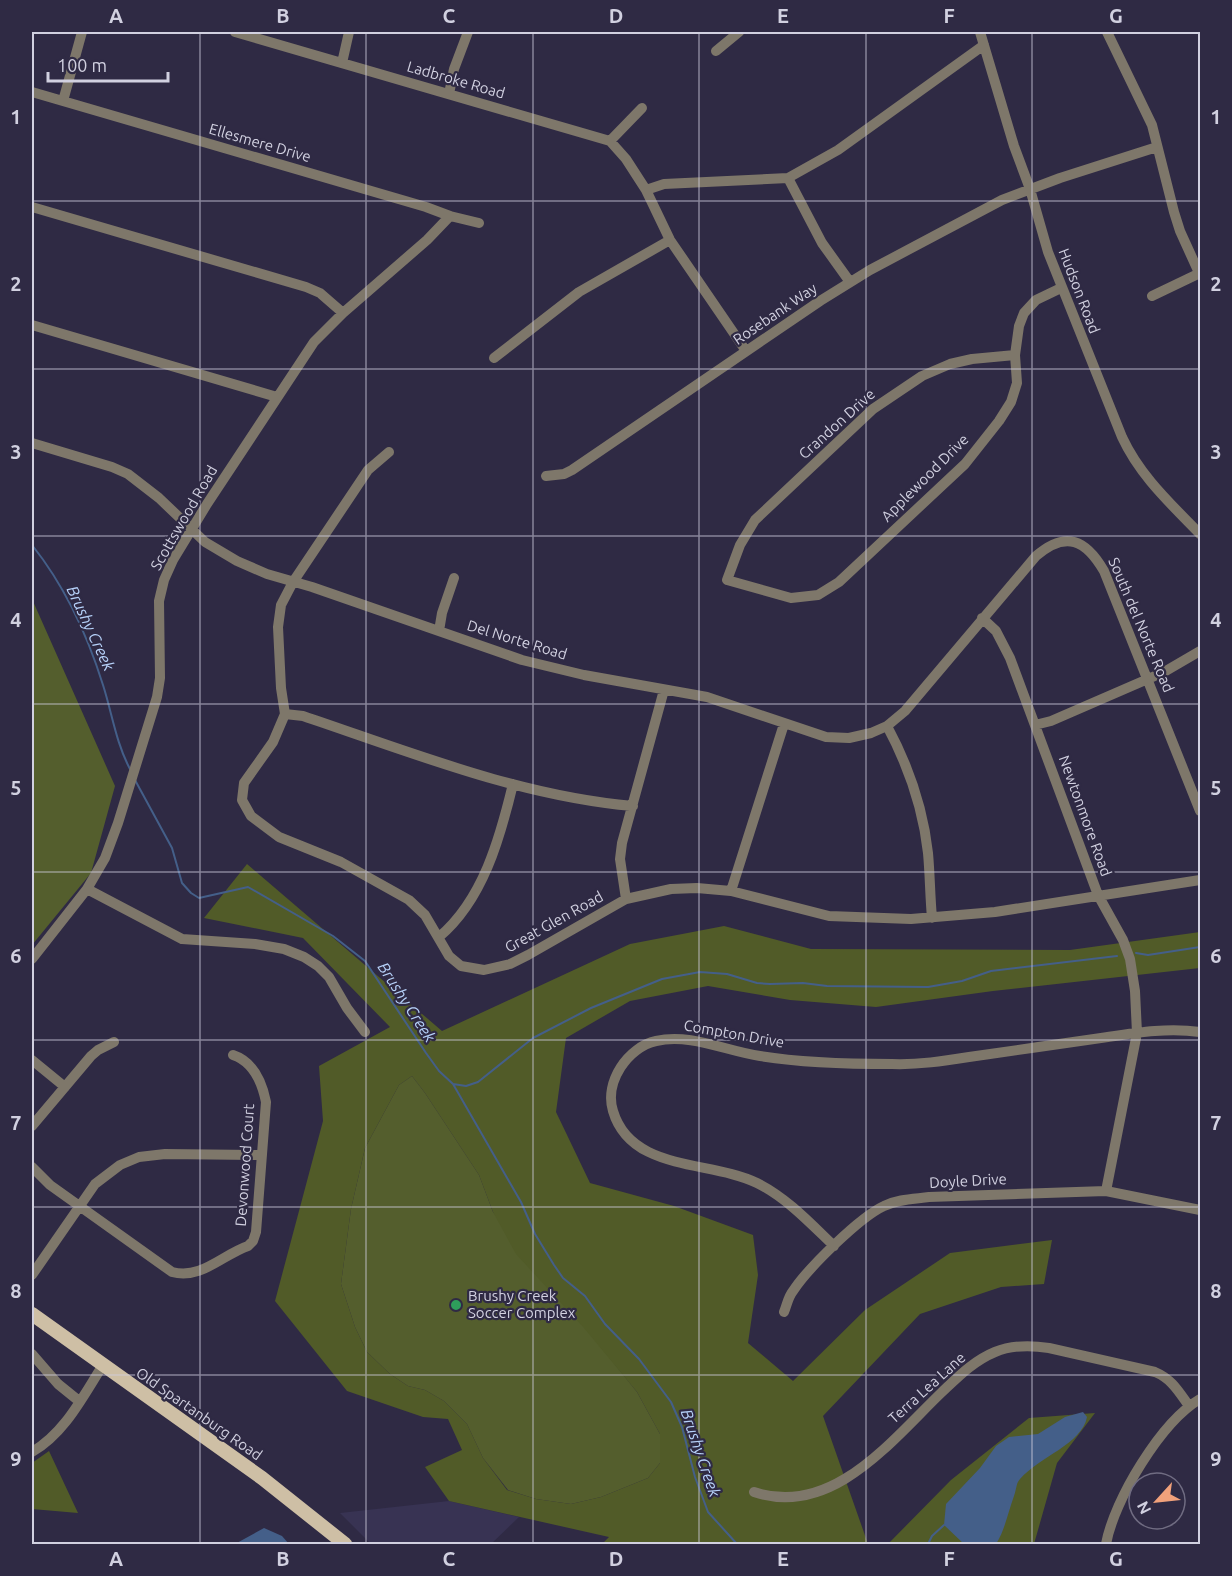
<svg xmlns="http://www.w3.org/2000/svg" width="1232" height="1576" viewBox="0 0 1232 1576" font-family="Ubuntu,sans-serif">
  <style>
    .built { fill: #383353 }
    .green { fill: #545e2d }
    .forest { fill: #515b28; fill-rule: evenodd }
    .water { fill: #445f89 }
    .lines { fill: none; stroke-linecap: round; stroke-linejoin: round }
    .stream { stroke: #445f89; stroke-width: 2 }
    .minor { stroke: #7e776a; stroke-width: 10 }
    .major { stroke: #cebfa5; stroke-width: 14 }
    .grid { fill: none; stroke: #d1d0e0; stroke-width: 1.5; stroke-opacity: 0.55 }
    .leisure-dot { fill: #2e9e5b; stroke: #2f2a44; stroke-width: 2 }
    .labels { text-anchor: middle; stroke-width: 4.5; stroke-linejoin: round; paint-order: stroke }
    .street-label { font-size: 15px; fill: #d1d0e0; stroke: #2f2a44 }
    .poi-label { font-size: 15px; fill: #d1d0e0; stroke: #2f2a44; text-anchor: start }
    .water-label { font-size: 16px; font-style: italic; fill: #b6d1f9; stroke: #2f2a44 }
    .neatline { fill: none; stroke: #d1d0e0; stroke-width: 2 }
    .grid-label { font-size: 20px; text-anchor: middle; font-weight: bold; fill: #d1d0e0 }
  </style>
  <rect width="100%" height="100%" fill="#2f2a44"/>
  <path class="built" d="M449,1501l70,16 -28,27h-120l-31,-31z"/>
  <path class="green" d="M32,599l83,187 -24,87 -59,72z
    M412,1076l13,17 54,82 14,37 144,180 23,42v29l-12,15 -47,19 -30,7 -35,-5 -28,-9 -25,-32 -16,-34 -23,-23 -19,-11 -17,-4 -18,-12 -23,-22 -12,-25 -14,-43 10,-75 14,-61 34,-63z"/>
  <path class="forest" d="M247,864l195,167 188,-87 94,-18 87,23 259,1 130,-18v36l-207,23 -117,16 -86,-7 -82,-14 -78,15 -64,37 -10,74 34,71 84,23 79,29 5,40 -10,68 45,38 72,-71 85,-57 102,-13 -8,44 -43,3 -81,27 -97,102 45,128h-266l7,-7 -160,-36 -24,-34 37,-17 -14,-31 -25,-2 -76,-26 -72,-90 48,-180 -4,-55 71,-39 -87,-89 -99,-20zM412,1076l13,17 54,82 14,37 23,42 68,74 53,64 23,42v29l-12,15 -47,19 -30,7 -35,-5 -29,-9 -24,-32 -16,-34 -23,-23 -19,-11 -17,-4 -18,-12 -23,-22 -12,-25 -14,-43 10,-75 14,-61 34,-63z
    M1095,1413l-38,50 -23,81h-146l63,-64 78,-62z
    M49,1451l29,62 -46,-4v-46z"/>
  <path class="water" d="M1083,1412l4,5c-5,27 -48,40 -67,62 -4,4 -4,12 -6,17 -6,16 -9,34 -18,48h-32l-20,-19 2,-21 34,-36 16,-22 13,-9 29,-3 27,-17z
    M264,1528l18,8 7,8h-54z"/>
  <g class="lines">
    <path class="stream" d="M32,545c32,40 56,92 71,140 9,28 13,58 27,84
      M135,780l37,68 10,35 9,10 8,5 49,-11 85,49 32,25 61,92 13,18 14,13 68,118 14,32 19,31 9,13 22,18 20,28 34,35 32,43 11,25 13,50 13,35 29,32
      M1136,953l12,2 52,-8
      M453,1084l13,2 12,-4 55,-44 58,-30 71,-29 38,-7 27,2 30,9 13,1 33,-1 24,3 101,1 34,-6 29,-10 126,-15
      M928,1544l4,-8 12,-11"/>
    <path class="minor" d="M235,32l375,109 16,18 20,31 24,50 76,111
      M980,32l34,114 16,43 18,63 74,185c18,39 49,67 78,97
      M1107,32l45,93 22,87 6,19 20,44
      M716,51l23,-19
      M342,63l7,-31
      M32,92l394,115 24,9 29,7
      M449,94l5,-25 14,-37
      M63,101l19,-69
      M610,141l32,-33
      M788,178l34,65 28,39
      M646,190l18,-6 124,-6 50,-28 146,-105
      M32,207l274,80 14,6 23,20
      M1152,296l48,-23
      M32,325l245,72
      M1015,355l-43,4 -22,5 -28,12 -49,33 -118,111 -15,25 -13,35 64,18 27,-3 21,-13 126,-118 34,-43 12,-19 6,-19 -2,-28 4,-29 5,-13 12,-13 25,-12
      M494,358l85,-66 91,-52
      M32,443l80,24 16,7 31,24 46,44 32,19 30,13 45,13 210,73 62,15 123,22 119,40 23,1 22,-5 16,-7 18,-15 131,-155c30,-26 50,-16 68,15l96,240
      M389,452l-21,18 -75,112 -12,23 -3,22 3,61 4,26 -12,28 -29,41 -2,17 9,16 28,21 62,25 68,38 16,15 24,41 12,10 23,4 26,-6 18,-9 98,-56 45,-10 26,-1 34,3 98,25 82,3 84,-7 205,-32
      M546,476l18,-2 8,-4 248,-169 50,-31 132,-70 58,-22 97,-31
      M982,618l14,13 14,27 88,237 25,45 7,19 5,32 2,42 -31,158
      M439,631l3,-18 12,-35
      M285,714l18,2c107,36 216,80 330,90
      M1035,725l16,-4 113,-49 36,-21
      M887,726c21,39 36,82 41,127 2,22 2,43 4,65
      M87,889l95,50 73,5 29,5 20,8 14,9 11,11 18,31 18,24
      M731,891l53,-167
      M626,899l-6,-40 2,-16 42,-153
      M439,937c44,-37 61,-99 74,-153
      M32,959l55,-70 18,-31 13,-35 39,-126 3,-19 -1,-77 5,-21 9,-20 34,-56 107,-162 29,-29 84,-73 23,-24
      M32,1060l33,27
      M32,1126l59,-70 7,-6 16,-8
      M32,1167l18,18 122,87c29,8 50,-17 76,-26l5,-5 3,-9 10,-130c-4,-20 -12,-40 -33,-47
      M834,1246c-24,-23 -47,-48 -77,-63 -47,-23 -126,-11 -144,-72 -9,-29 15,-64 43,-70 34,-8 70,10 104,15 43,7 88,8 132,8 26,1 52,-3 77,-7 44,-6 88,-13 132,-19 33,-5 66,-11 99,-6
      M32,1275l63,-91 25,-19 19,-8 26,-3 97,1
      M784,1312c3,-7 4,-15 9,-21 15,-23 67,-74 91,-85 14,-7 30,-7 45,-9l177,-6 94,19
      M32,1354l26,30 21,17
      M32,1452c33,-19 51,-56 71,-87
      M754,1492c78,26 137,-51 187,-99 16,-15 32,-32 54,-41 17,-7 35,-7 54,-4l106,24c17,7 24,20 34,34
      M1106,1544c8,-44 55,-122 94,-145"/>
    <path class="major" d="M32,1314l230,164 83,66"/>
  </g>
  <path class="grid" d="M200,32v1512M366,32v1512M533,32v1512M699,32v1512M866,32v1512M1032,32v1512M32,201h1168M32,369h1168M32,536h1168M32,704h1168M32,872h1168M32,1040h1168M32,1207h1168M32,1375h1168"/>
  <circle class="leisure-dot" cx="456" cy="1305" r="6"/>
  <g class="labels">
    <g class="street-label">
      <text transform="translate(456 80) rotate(16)" y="5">Ladbroke Road</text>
      <text transform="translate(260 143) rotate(16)" y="5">Ellesmere Drive</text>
      <text transform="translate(1079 291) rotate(69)" y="5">Hudson Road</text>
      <text transform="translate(775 314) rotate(-34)" y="5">Rosebank Way</text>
      <text transform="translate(837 424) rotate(-42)" y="5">Crandon Drive</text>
      <text transform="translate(925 478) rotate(-45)" y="5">Applewood Drive</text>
      <text transform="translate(184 518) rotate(-60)" y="5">Scottswood Road</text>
      <text transform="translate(1141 625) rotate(67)" y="5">South del Norte Road</text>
      <text transform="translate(517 640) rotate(17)" y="5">Del Norte Road</text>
      <text transform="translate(1085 816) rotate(70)" y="5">Newtonmore Road</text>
      <text transform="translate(554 922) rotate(-29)" y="5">Great Glen Road</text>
      <text transform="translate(734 1034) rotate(10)" y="5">Compton Drive</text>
      <text transform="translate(245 1165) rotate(-86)" y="5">Devonwood Court</text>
      <text transform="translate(968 1181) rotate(-3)" y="5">Doyle Drive</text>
      <text transform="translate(927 1388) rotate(-42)" y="5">Terra Lea Lane</text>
      <text transform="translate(199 1414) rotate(35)" y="5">Old Spartanburg Road</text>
    </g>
    <g class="poi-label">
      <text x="468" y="1301">Brushy Creek<tspan x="468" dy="17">Soccer Complex</tspan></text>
    </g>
    <g class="water-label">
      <text transform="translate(91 628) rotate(65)" y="6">Brushy Creek</text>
      <text transform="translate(407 1002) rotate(57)" y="6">Brushy Creek</text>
      <text transform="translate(701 1453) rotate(71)" y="6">Brushy Creek</text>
    </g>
  </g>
  <rect width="1232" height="1576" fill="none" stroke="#2f2a44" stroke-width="66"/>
  <g transform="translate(1157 1501) rotate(243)"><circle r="28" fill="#2f2a44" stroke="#706c82" stroke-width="1.5"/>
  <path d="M0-4.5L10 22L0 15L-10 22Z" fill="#f1a17b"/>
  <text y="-9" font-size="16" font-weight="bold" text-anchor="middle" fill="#d1d0e0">N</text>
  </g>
  <path d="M48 72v9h120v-9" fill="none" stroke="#d1d0e0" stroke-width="3"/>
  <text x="57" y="72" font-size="18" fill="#d1d0e0" stroke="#2f2a44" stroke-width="4.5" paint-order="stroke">100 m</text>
  <rect x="33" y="33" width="1166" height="1510" class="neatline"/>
  <g class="grid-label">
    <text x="116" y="23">A</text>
    <text x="283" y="23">B</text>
    <text x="449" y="23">C</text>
    <text x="616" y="23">D</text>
    <text x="783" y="23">E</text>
    <text x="949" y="23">F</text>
    <text x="1116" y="23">G</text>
    <text x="16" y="124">1</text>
    <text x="1216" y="124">1</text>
    <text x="16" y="291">2</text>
    <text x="1216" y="291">2</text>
    <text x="16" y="459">3</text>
    <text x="1216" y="459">3</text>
    <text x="16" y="627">4</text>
    <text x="1216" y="627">4</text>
    <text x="16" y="795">5</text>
    <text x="1216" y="795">5</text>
    <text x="16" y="963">6</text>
    <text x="1216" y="963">6</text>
    <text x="16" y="1130">7</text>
    <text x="1216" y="1130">7</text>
    <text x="16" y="1298">8</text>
    <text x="1216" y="1298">8</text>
    <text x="16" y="1466">9</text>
    <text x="1216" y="1466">9</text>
    <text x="116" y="1566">A</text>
    <text x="283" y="1566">B</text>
    <text x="449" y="1566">C</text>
    <text x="616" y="1566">D</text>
    <text x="783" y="1566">E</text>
    <text x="949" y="1566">F</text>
    <text x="1116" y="1566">G</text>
  </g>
</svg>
